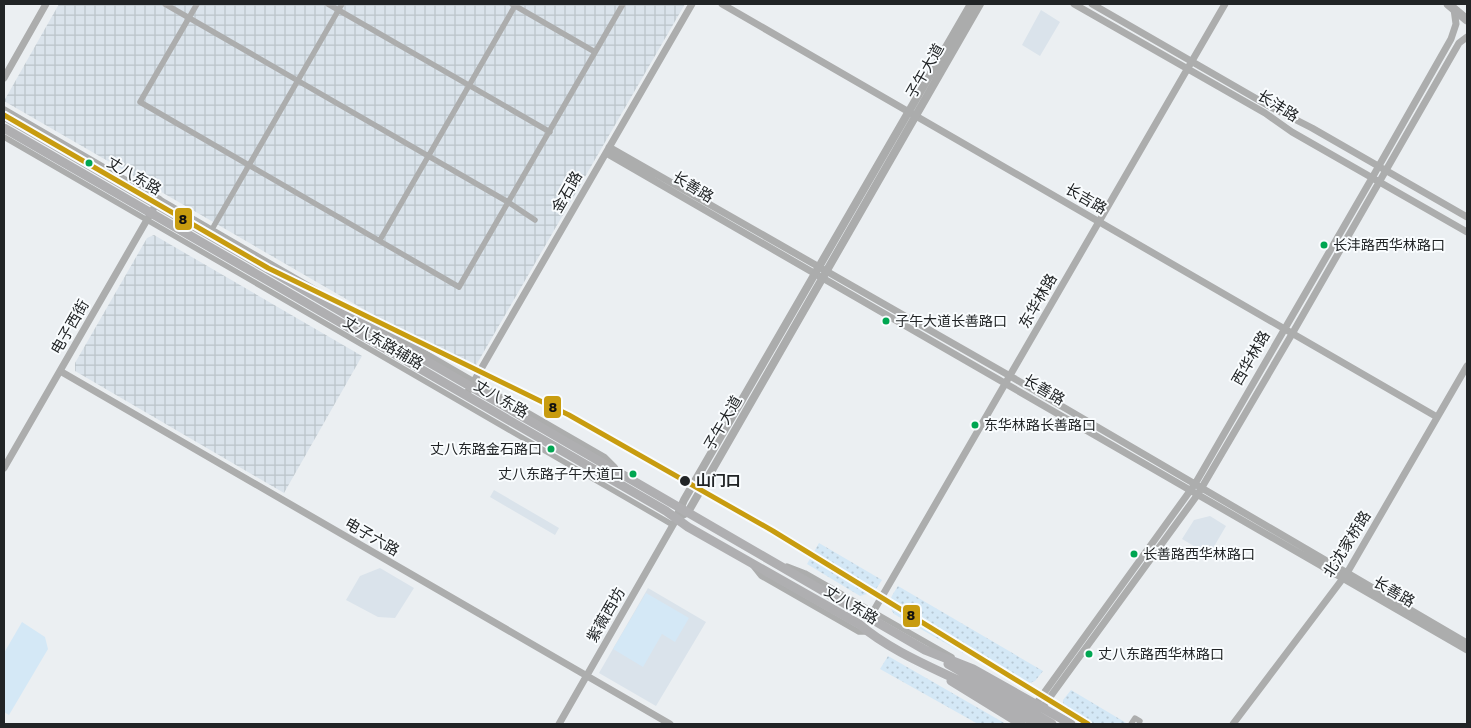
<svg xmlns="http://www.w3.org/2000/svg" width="1471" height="728" viewBox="0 0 1471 728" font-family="'Work Sans','Noto Sans SC',sans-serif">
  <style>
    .built { fill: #dae3eb }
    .industrial { fill: url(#industrial-grid) }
    .grass { fill: #d4e8f6 }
    .park { fill: url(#park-dots) }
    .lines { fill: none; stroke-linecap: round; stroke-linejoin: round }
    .minor { stroke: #acadad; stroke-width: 5.5 }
    .tertiary { stroke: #acadad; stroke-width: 7 }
    .secondary { stroke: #abacac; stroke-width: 8 }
    .primary { stroke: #afafb1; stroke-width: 9 }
    .trunk { stroke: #acadae; stroke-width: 9 }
    .metro-1-casing { stroke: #f9fcfe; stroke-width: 9 }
    .metro-1 { stroke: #c89c0f; stroke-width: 5 }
    .bus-dot { fill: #00a651; stroke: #f9fcfe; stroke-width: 2 }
    .stop-dot { fill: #212426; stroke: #f9fcfe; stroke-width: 2 }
    .labels { text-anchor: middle; stroke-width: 4; stroke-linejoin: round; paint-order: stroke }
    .bus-label { font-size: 14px; fill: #212426; stroke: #f9fcfe; text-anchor: start }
    .street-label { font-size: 15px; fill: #212426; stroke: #f9fcfe }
    .stop-label { font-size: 15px; font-weight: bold; fill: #212426; stroke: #f9fcfe; text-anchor: start }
    .line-badge { stroke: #f9fcfe; stroke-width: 2 }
    .pale-badge-label { font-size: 14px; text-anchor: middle; font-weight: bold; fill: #111 }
  </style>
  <defs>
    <pattern id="industrial-grid" width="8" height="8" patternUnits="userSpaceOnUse" patternTransform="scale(1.25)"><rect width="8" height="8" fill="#dae3eb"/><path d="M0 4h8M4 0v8" fill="none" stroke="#bbc3c9"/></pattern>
    <pattern id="park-dots" width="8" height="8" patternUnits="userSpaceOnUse" patternTransform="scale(1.25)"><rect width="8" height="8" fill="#d4e8f6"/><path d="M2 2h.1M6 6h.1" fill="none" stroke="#b6c7d3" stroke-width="1.8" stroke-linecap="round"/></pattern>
  </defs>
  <rect width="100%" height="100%" fill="#ebeff2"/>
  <path class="built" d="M1041,10l19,12 -20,34 -18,-11z
    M494,490l65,38 -4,7 -65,-38z
    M1210,516l16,10 -17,29 -27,-16 12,-19z
    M380,568l34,20 -19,30 -17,-1 -32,-17 14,-24z
    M648,588l58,34 -50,84 -57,-33z"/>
  <path class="industrial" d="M59,4h626l-210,363 -8,2 -463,-268z
    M154,235l208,121 -78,137 -209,-122v-8l72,-125z"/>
  <path class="grass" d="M646,593l43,25 -14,24 -13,-8 -19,33 -30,-18z
    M22,622l23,15 3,12 -39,66 -5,-3v-59z"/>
  <path class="park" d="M819,543l63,37 -8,12 -14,4 -53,-32z
    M898,586l145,85 -8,10 -13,5 -128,-72c-8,-11 -3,-17 4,-28z
    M888,656l118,68h-28l-98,-55z
    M1071,690l57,34h-40l-24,-14 -1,-10z"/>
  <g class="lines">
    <path class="minor" d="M165,4l343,198 27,18
      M197,4l-57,98 319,185 164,-283
      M328,4l222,128
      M512,4l83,48
      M4,109l601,348 10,10
      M4,137l669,388
      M211,231l131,-227
      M380,240l136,-236
      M753,566l8,10 98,56h9
      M787,566l18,7 147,84
      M1131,724l4,-6 5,3 -1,3"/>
    <path class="tertiary" d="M722,4l715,413
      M1074,4l191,109 27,19 175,100
      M1092,4l177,102 43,22 155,89
      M4,78l42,-74
      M609,147l401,229 457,267
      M606,153l861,497
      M60,371l610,353
      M466,395l226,-391
      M4,468l155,-269
      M873,612l352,-608
      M1036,704l159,-220 177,-306 79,-139 5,-15 -2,-15
      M1042,708l156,-214 94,-160 167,-291 8,-6
      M559,724l118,-206
      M1233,724l114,-151 120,-207"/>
    <path class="secondary" d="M678,514l6,-14c96,-165 191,-331 287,-496
      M677,518l11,-6 292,-508"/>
    <path class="primary" d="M4,116l921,534 48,19 98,55
      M4,128l662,383 22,16 171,97c30,26 72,43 107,60 25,12 47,27 71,40
      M948,664l104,60
      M951,681l70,43"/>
    <path class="trunk" d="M1448,4l19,16"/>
    <defs>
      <path id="metro-1" d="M4,115l264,153 301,147 204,116 315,193"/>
    </defs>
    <use href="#metro-1" class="metro-1-casing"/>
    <use href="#metro-1" class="metro-1"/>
  </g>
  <g class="bus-dot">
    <circle cx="89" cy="163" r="4.5"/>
    <circle cx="1324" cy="245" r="4.5"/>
    <circle cx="886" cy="321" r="4.5"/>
    <circle cx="975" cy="425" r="4.5"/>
    <circle cx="551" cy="449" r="4.5"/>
    <circle cx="633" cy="474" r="4.5"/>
    <circle cx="1134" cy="554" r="4.5"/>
    <circle cx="1089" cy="654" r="4.5"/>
  </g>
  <circle class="stop-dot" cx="685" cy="481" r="6"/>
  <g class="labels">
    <g class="bus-label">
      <text x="1333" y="250">长沣路西华林路口</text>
      <text x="895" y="326">子午大道长善路口</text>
      <text x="984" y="430">东华林路长善路口</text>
      <text x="542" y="454" text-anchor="end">丈八东路金石路口</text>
      <text x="624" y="479" text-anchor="end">丈八东路子午大道口</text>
      <text x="1143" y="559">长善路西华林路口</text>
      <text x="1098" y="659">丈八东路西华林路口</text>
    </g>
    <g class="street-label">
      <text transform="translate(925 71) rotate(-60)" y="5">子午大道</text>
      <text transform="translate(1278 106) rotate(32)" y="5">长沣路</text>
      <text transform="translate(134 176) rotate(30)" y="5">丈八东路</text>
      <text transform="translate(693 187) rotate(31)" y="5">长善路</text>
      <text transform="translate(567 192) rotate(-60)" y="5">金石路</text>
      <text transform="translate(1086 199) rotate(30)" y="5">长吉路</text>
      <text transform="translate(1038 301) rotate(-60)" y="5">东华林路</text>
      <text transform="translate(70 327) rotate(-60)" y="5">电子西街</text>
      <text transform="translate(383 343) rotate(30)" y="5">丈八东路辅路</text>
      <text transform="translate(1251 358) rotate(-60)" y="5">西华林路</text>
      <text transform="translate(1044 390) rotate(30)" y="5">长善路</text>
      <text transform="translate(501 399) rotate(30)" y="5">丈八东路</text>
      <text transform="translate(723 423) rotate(-60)" y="5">子午大道</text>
      <text transform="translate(372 537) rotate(30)" y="5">电子六路</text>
      <text transform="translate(1347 544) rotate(-58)" y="5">北沈家桥路</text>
      <text transform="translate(1394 592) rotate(30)" y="5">长善路</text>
      <text transform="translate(851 605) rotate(31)" y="5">丈八东路</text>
      <text transform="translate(606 615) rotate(-60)" y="5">紫薇西坊</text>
    </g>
    <g class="stop-label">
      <text x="696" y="486">山门口</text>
    </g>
  </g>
  <g class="line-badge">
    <rect x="174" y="207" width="19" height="24" rx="5" fill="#c89c0f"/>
    <rect x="543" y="395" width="19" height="24" rx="5" fill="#c89c0f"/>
    <rect x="902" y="604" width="19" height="24" rx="5" fill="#c89c0f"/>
  </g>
  <g class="pale-badge-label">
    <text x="183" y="224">8</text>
    <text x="553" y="412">8</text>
    <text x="911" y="620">8</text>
  </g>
  <rect width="1471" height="728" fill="none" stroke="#212426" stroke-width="10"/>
</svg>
